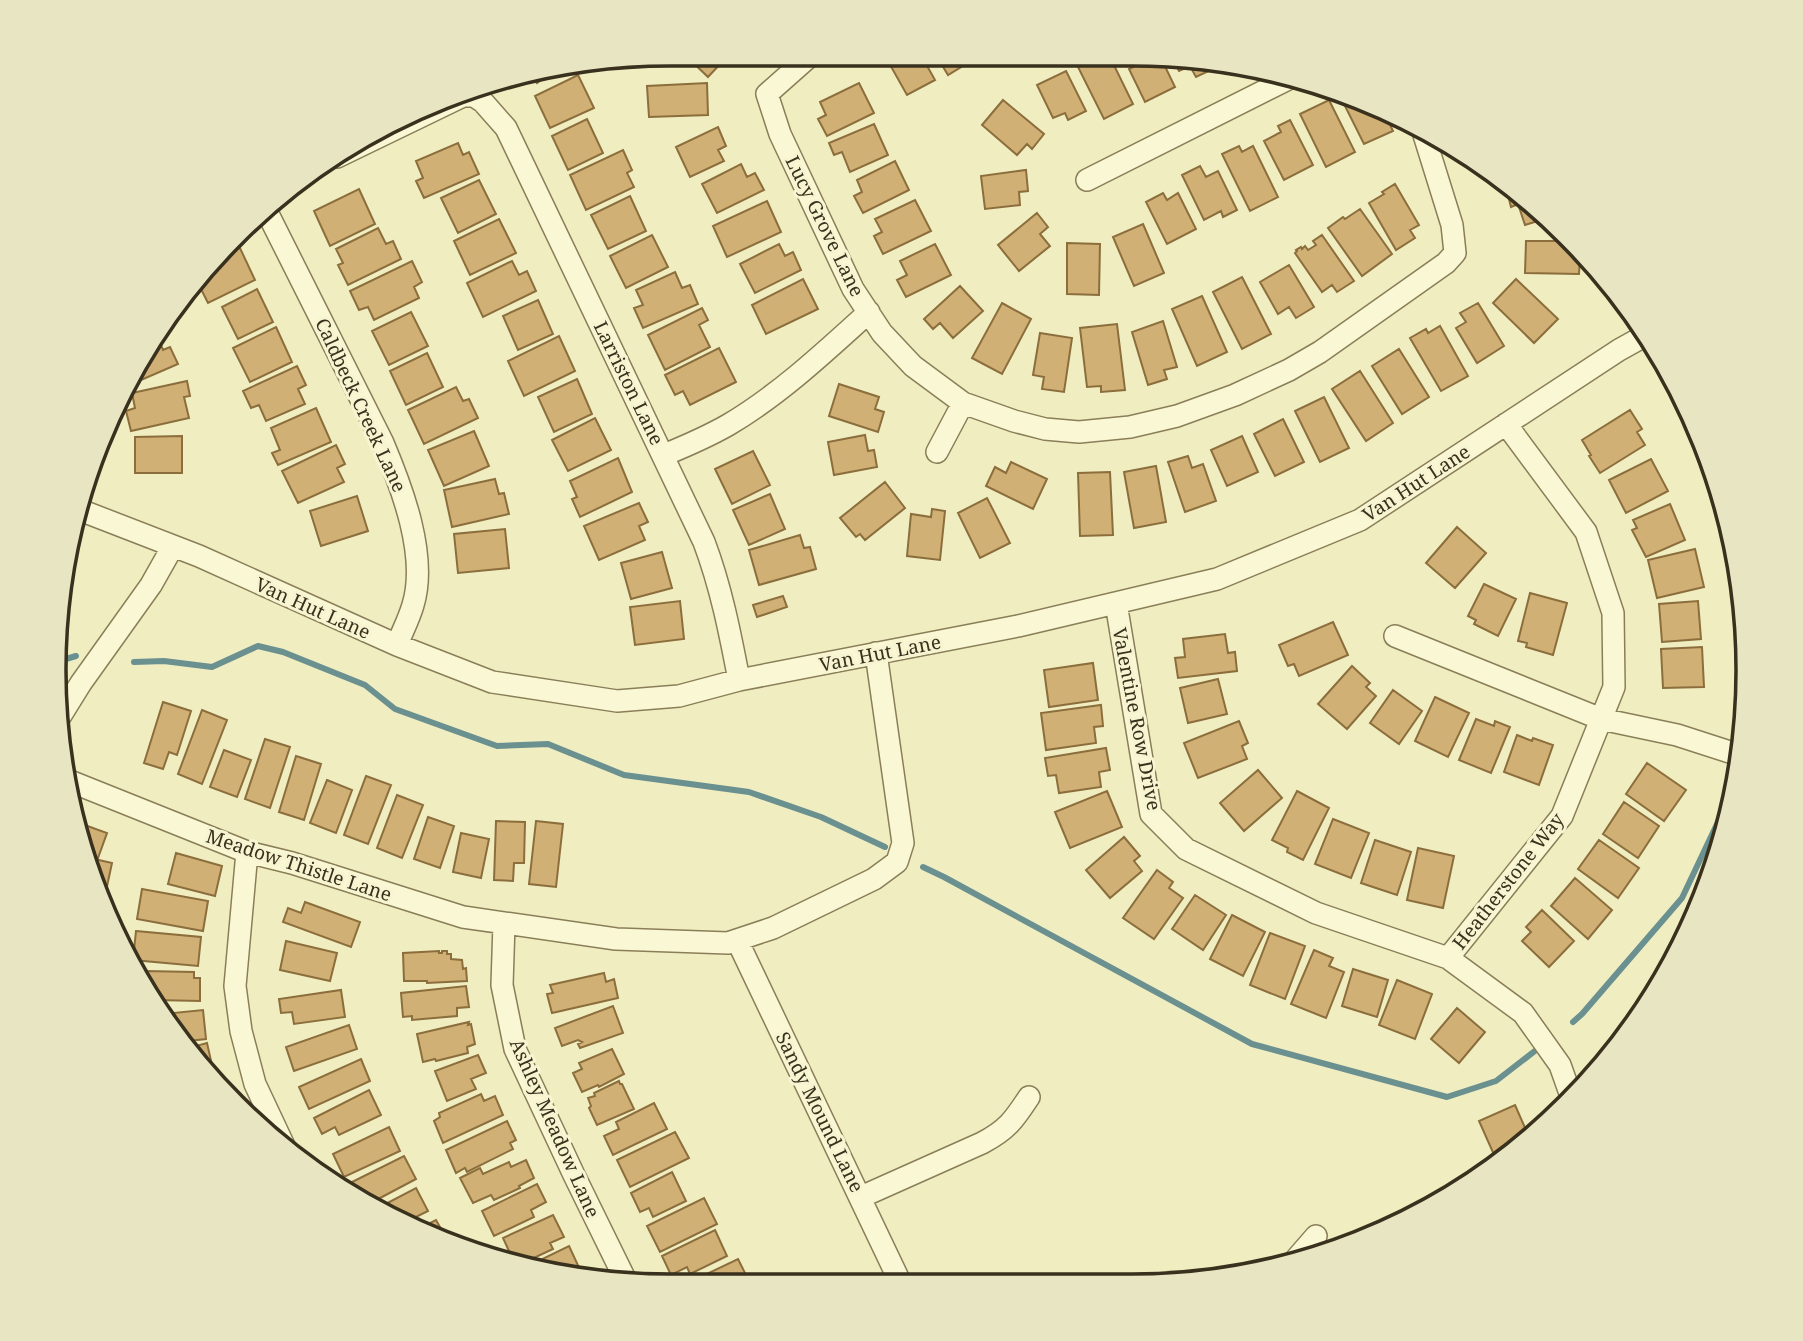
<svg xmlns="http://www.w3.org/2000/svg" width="1803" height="1341" viewBox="0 0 1803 1341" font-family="'Noto Serif',serif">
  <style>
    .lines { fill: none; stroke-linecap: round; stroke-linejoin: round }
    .stream { stroke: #6a9090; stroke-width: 6 }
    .building { fill: #d0b075; stroke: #8b6e3c; stroke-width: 2 }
    .street-casing { stroke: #8a7e58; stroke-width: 24 }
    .street { stroke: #faf8d4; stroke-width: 21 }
    .labels { text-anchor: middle; stroke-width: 6; stroke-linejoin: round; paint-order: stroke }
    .street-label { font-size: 19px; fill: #39311d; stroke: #f7f5d1 }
    .rim { fill: none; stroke: #39311d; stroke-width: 3.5 }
  </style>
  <rect width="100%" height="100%" fill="#f0edc1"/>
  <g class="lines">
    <path class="stream" d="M1683,410l27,53
      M59,661l17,-5
      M134,662l30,-1 48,6 46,-21 25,6 82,33 30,24 102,37 51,-2 76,31 125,17 72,25 64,30
      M1741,740l3,-21
      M923,867l21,10 308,167 195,53 49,-16 44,-34
      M1573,1022l9,-8 100,-116 53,-112 2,-15"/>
  </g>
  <path class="building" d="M684,54h33l6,7 -15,16z
    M897,55h24l14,25 -28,15 -18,-32 10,-5z
    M936,55h38l2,3 -28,17z
    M1089,55h20l24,49 -29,15 -26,-52 13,-6z
    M1156,56h4l15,31 -30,15 -16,-33z
    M1171,56l41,6 3,6 -19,9 -6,-11 -11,5z
    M554,70l-17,13 -8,-10z
    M1066,71l20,40 -18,9 -3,-7 -12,5 -16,-33z
    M578,75l16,33 -44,20 -15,-32z
    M707,83l1,32 -59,2 -2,-31z
    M859,83l15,30 -47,23 -9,-17 8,-4 -6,-13z
    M1341,98l46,20 6,13 -29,13z
    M1003,100l41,34 -12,15 -5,-5 -10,11 -35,-30z
    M1329,100l26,52 -29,15 -26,-53z
    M587,119l16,34 -35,17 -16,-34z
    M1290,120l23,45 -29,15 -20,-39 17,-9 -3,-6z
    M874,124l14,31 -38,17 -8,-20 -8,3 -5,-12z
    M718,127l8,19 -8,4 6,11 -34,16 -14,-30z
    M458,143l5,12 6,-3 10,22 -55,24 -8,-17 7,-3 -7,-17z
    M1239,146l3,6 11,-6 25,51 -28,14 -28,-57z
    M623,150l9,20 -5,3 7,14 -48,23 -16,-35z
    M895,161l14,29 -46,23 -9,-17 8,-4 -5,-12z
    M741,164l6,13 8,-4 9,17 -47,23 -15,-29z
    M1200,166l6,11 12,-6 19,39 -14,7 -2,-6 -17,9 -22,-45z
    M1026,170l2,21 -9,1 1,13 -35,4 -4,-33z
    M479,180l17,34 -38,19 -17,-35z
    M1395,184l24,41 -9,5 5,8 -19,12 -27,-47 15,-9 -2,-2z
    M359,189l16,35 -45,22 -16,-35z
    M1163,193l4,7 11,-7 18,36 -29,15 -21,-42z
    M1512,193l29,27 -16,5 -7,-21 -7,3 -3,-12z
    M630,196l16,35 -38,18 -17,-34z
    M915,200l16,31 -48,23 -9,-18 8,-4 -7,-13z
    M767,201l14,31 -54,25 -14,-31z
    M1360,209l32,45 -30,22 -34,-48 15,-11 2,2z
    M1037,213l11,14 -8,7 10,12 -31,25 -21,-26z
    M499,219l17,34 -46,22 -16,-34z
    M1143,224l21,49 -30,13 -21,-49z
    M378,228l8,16 7,-3 8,18 -53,26 -10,-20 5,-2 -7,-14z
    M652,235l16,32 -42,21 -16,-32z
    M1322,235l32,46 -17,11 -5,-7 -10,7 -27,-39 2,-2 -1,-1 5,-3 1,2 3,-3 3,4 8,-5 -3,-4z
    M1526,241h38l16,15 -1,18 -54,-1z
    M1067,243l33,1 -1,51 -32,-1z
    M779,244l6,12 8,-4 8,18 -46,23 -15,-29z
    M935,244l16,31 -45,22 -9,-17 10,-5 -7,-14z
    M239,246l16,34 -47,23 -7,-14 -5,2 -3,-6 14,-21 8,-7z
    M412,261l10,21 -8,5 5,11 -45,22 -6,-13 -9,3 -9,-19z
    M512,261l7,14 8,-4 9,20 -53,26 -16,-34z
    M1289,265l25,42 -18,11 -7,-11 -11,7 -18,-32z
    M675,272l7,16 8,-3 8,19 -55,24 -9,-20 9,-3 -7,-15z
    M1242,277l29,57 -29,15 -29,-57z
    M803,279l15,30 -52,25 -14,-29z
    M1516,279l42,40 -24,24 -41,-40z
    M960,286l23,25 -30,27 -13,-15 -7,6 -9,-10z
    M257,289l16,33 -35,17 -16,-32z
    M1202,296l25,56 -30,14 -25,-57z
    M538,300l15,34 -35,16 -15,-34z
    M1002,303l29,16 -29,55 -30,-16z
    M1478,303l26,43 -27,17 -21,-35 10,-6 -6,-9z
    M702,308l6,12 -9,5 11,22 -45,23 -17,-35z
    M411,312l17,34 -39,19 -17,-34z
    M1163,321l14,46 -13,3 3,9 -19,6 -16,-53z
    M1117,324l8,66 -24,2v-6l-14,1 -7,-59z
    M1440,326l28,50 -27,15 -31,-53 16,-9 2,4z
    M276,327l16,35 -42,20 -17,-34z
    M1040,333l32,5 -8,54 -22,-3 2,-12 -11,-2z
    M559,336l16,35 -51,25 -16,-35z
    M158,338l5,12 7,-3 8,17 -53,23z
    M719,348l17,34 -46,23 -7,-14 -8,4 -10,-20z
    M1399,349l30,48 -27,17 -30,-48z
    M427,353l16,34 -37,18 -16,-34z
    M297,366l9,19 -8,4 7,15 -39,17 -7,-16 -8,3 -8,-17z
    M1360,371l33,52 -27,18 -34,-52z
    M577,379l15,35 -38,18 -16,-35z
    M187,381l3,15 -6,1 5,21 -58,13 -5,-20 9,-3 -3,-15z
    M839,384l40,13 -4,12 9,3 -6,20 -49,-16z
    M456,387l7,14 6,-2 9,19 -54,26 -16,-34z
    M1324,397l25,51 -29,14 -25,-51z
    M316,408l15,34 -53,23 -6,-12 8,-3 -9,-22z
    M1630,410l12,19 -5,3 8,13 -45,28 -11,-17 2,-1 -9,-15z
    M595,418l16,32 -43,21 -16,-31z
    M1283,419l21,43 -29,14 -21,-42z
    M474,431l15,35 -45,20 -16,-36z
    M865,435l3,16 6,-1 3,17 -43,8 -6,-33z
    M182,436v37h-47v-36z
    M1242,436l16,36 -31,14 -16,-36z
    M336,445l9,19 -8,4 7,14 -46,21 -16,-32z
    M753,451l17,34 -38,19 -17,-35z
    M1188,456l4,12 11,-4 13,37 -31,11 -17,-50z
    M618,458l14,34 -52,25 -8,-18 5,-2 -7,-16z
    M1651,459l17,32 -42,22 -17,-33z
    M1011,462l36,17 -14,30 -47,-23 9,-19 11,6z
    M1156,466l10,56 -32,6 -10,-56z
    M1110,472l3,63 -33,1 -2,-63z
    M495,479l4,15 5,-1 5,21 -57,13 -8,-37z
    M885,482l20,26 -40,32 -5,-6 -4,3 -16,-19z
    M770,494l15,35 -36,16 -16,-35z
    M357,496l11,35 -47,15 -11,-35z
    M987,498l23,45 -30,15 -22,-45z
    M639,503l9,19 -9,4 6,14 -46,20 -15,-34z
    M1670,504l15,36 -39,17 -14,-27 5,-2 -4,-8z
    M932,509l13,2 -5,49 -33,-4 4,-42 20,3z
    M1457,527l29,26 -31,35 -29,-25z
    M505,529l4,39 -51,5 -4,-39z
    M800,535l4,13 6,-1 6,22 -57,16 -10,-35z
    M1695,549l9,38 -47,11 -9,-38z
    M662,552l10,36 -41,11 -10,-36z
    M1484,584l32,15 -18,37 -24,-12 2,-4 -8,-4z
    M1530,593l37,10 -14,52 -27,-8 1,-4 -9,-2z
    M783,596l4,11 -30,10 -4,-12z
    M680,601l4,38 -49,6 -5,-38z
    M1698,601l3,38 -39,3 -3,-38z
    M1333,622l15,33 -49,21 -5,-12 -6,2 -9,-21z
    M1225,634l3,19 7,-1 2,19 -59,7 -3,-20 10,-1 -2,-18z
    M1702,647l2,40 -41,1 -2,-39z
    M1093,663l5,37 -49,7 -5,-37z
    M1352,666l18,17 -4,4 10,9 -29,33 -29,-25z
    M1218,679l9,35 -39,9 -8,-35z
    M1393,690l29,21 -23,33 -29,-21z
    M1435,697l34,16 -21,44 -33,-16z
    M163,702l28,9 -14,44 -8,-3 -6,17 -19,-6z
    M1101,705l2,21 -9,1 2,16 -50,7 -5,-37z
    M202,710l25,10 -25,64 -24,-10z
    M1476,719l18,7 1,-5 15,6 -19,46 -32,-13z
    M1239,721l9,22 -6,3 5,13 -49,19 -14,-35z
    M1517,735l15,6 1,-3 20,7 -14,40 -35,-13z
    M265,739l25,8 -20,61 -25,-9z
    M1106,748l4,22 -11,2 2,15 -42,6 -3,-18 -8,1 -3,-18z
    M224,750l27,10 -14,37 -27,-10z
    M296,756l25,8 -17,56 -25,-8z
    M1647,763l39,27 -22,31 -38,-27z
    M1258,770l24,28 -38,33 -24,-28z
    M366,776l25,9 -23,59 -24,-9z
    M327,780l25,10 -16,43 -26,-10z
    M1107,791l15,36 -52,21 -15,-36z
    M1297,791l32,17 -26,52 -16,-8 1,-4 -16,-8z
    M397,795l26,10 -21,53 -25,-10z
    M1624,802l35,24 -21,32 -35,-24z
    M428,817l26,9 -14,42 -26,-9z
    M1333,819l36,14 -18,45 -36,-14z
    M496,821l29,1 -1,41h-10l-1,18 -19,-1z
    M536,821l27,3 -7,63 -27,-3z
    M82,824l25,9 -9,25 -9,-3z
    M461,833l28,6 -8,39 -28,-6z
    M1124,837l16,19 -6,5 8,10 -32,27 -24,-28z
    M1375,840l36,12 -14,43 -36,-12z
    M1599,840l40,28 -21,30 -40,-29z
    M1418,848l36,8 -11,52 -36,-8z
    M176,853l46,13 -7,30 -47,-12z
    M90,858l22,5 -6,28 -9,-2z
    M1157,870l16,12 -4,6 14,10 -29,41 -31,-21z
    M1575,878l37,32 -24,29 -37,-33z
    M142,889l66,12 -5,30 -66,-12z
    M98,893l10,2 -3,18 -4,-7z
    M1195,895l31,20 -23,35 -31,-21z
    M305,902l55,20 -9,25 -68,-25 5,-14 13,5z
    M1542,910l32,31 -25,26 -27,-26 9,-9 -5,-5z
    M1232,915l33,17 -22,44 -33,-17z
    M136,931l65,6 -3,29 -65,-6z
    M1270,933l35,13 -20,53 -35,-14z
    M286,941l51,12 -7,28 -50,-11z
    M1314,950l19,8 -4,8 15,6 -18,46 -35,-14z
    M439,951v2h3v-2h5v3h4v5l11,1 1,9 3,-1 1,13 -40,2v-2h-23l-1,-28z
    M1353,969l35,11 -11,37 -35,-11z
    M145,971l49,1v6h6v23l-45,-1 -10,-18z
    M604,973l2,9 8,-3 4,19 -66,15 -5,-19 6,-1 -3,-8z
    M1397,980l35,14 -17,45 -36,-14z
    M466,986l3,21 -12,1v8l-45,4v-4l-9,1 -2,-24z
    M341,990l4,27 -51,7 -2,-12 -11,1 -2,-14z
    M613,1006l10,27 -43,15 -2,-4 4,-2 -4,-2 -16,6 -7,-18z
    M1457,1008l28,24 -26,31 -28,-24z
    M203,1010l3,29 -27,3 -16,-28z
    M469,1022l-1,3 3,-1 4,20 -8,3 1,6 -32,8 -1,-2 -12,3 -6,-28z
    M349,1025l8,24 -63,22 -8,-24z
    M207,1043l5,22 -10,2 -17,-18z
    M612,1049l12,25 -25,13 -1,-2 -16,7 -9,-19 9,-4 -3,-6z
    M478,1055l8,18 -15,6 5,10 -29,12 -12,-30z
    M361,1059l9,22 -61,28 -10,-22z
    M619,1081l1,3h2l12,25 -37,16 -8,-17 2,-2 -3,-8 7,-2 -1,-3z
    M369,1090l12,25 -42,20 -4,-8 -13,7 -8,-16z
    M481,1094l3,7 11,-5 8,19 -60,28 -9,-22 6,-4 -1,-4z
    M654,1103l13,26 -54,26 -9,-19 15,-7 -3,-7z
    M1515,1105l15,34 -5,4 -30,14 -16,-36z
    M507,1121l9,19 -6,3 3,6 -46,23 -2,-4 -9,5 -10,-23z
    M389,1127l11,24 -56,26 -11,-23z
    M675,1132l14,26 -59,29 -13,-27z
    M404,1156l12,23 -51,27 -9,-6 -8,-16z
    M526,1160l8,18 -15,8 1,2 -26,12 -3,-5 -18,8 -13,-25 20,-10 3,6 26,-12 2,5z
    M672,1172l14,29 -33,16 -4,-9 -9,4 -9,-19z
    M537,1184l9,18 -15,8 3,7 -40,19 -12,-25z
    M416,1188l12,23 -24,12 -30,-13z
    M704,1198l13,26 -57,28 -13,-26z
    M553,1215l11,22 -14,6 3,6 -32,15 -7,-2 -11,-24z
    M436,1220l13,23h-1l-30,-14z
    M715,1230l12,26 -37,18 -3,-7 -16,8 -9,-19z
    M569,1246l13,28 -3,1 -45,-9 -2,-2z
    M738,1259l13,26h-62l-1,-2z"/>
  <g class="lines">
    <defs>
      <path id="street" d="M811,55l-44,39 13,40 73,155 29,44 31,33 50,37 51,18 31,8 34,3 51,-5 47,-11 58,-21 54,-25 31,-18 126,-89 9,-10 -3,-28 -28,-90
        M337,157l126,-61h11l9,6 23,26 198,414c17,45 26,91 35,138
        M1087,180l207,-104
        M268,214l115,229c19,45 45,113 30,162 -4,14 -11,27 -16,40
        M937,452l26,-49
        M664,455c22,-9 43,-18 64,-30 51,-30 97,-73 141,-113
        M80,510l119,46 198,89 95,37 125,19 62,-5 60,-16 279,-54 199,-47 143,-59 259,-170 27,-15
        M1116,603l35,211 35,35 130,64 132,45 75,55 37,52 12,34
        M1395,636l206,83 76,16 65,21
        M58,720l23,-37 70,-98 22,-39
        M72,782l175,70 45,11 171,54 153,22 112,4 45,-15 101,-49 23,-17 6,-19 -27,-190
        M247,852l-12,134 6,45 14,53 31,66
        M504,924l-2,61 13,64 59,126 54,110
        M737,940l164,344
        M1448,958l114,-142 52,-129 -1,-74 -27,-81 -80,-108
        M861,1197l121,-54c25,-13 32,-23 47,-46
        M1296,1259l20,-23"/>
    </defs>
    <use href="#street" class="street-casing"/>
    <use href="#street" class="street"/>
  </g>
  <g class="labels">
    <g class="street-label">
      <text transform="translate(825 226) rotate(64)" y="7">Lucy Grove Lane</text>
      <text transform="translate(629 383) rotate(64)" y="7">Larriston Lane</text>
      <text transform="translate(361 405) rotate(65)" y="7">Caldbeck Creek Lane</text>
      <text transform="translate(1416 483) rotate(-33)" y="7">Van Hut Lane</text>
      <text transform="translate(313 608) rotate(24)" y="7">Van Hut Lane</text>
      <text transform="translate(880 653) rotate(-11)" y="7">Van Hut Lane</text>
      <text transform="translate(1137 719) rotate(79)" y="7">Valentine Row Drive</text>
      <text transform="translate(299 865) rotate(18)" y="7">Meadow Thistle Lane</text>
      <text transform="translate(1508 881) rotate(-52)" y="7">Heatherstone Way</text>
      <text transform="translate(820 1112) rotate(64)" y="7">Sandy Mound Lane</text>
      <text transform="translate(555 1128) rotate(66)" y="7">Ashley Meadow Lane</text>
    </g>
  </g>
  <path d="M0 0H1803V1341H0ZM670 66H1132A604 604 0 0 1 1736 670V670A604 604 0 0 1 1132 1274H670A604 604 0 0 1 66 670V670A604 604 0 0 1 670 66Z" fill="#e8e5c3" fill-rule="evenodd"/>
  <path class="rim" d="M670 66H1132A604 604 0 0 1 1736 670V670A604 604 0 0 1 1132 1274H670A604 604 0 0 1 66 670V670A604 604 0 0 1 670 66Z"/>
</svg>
